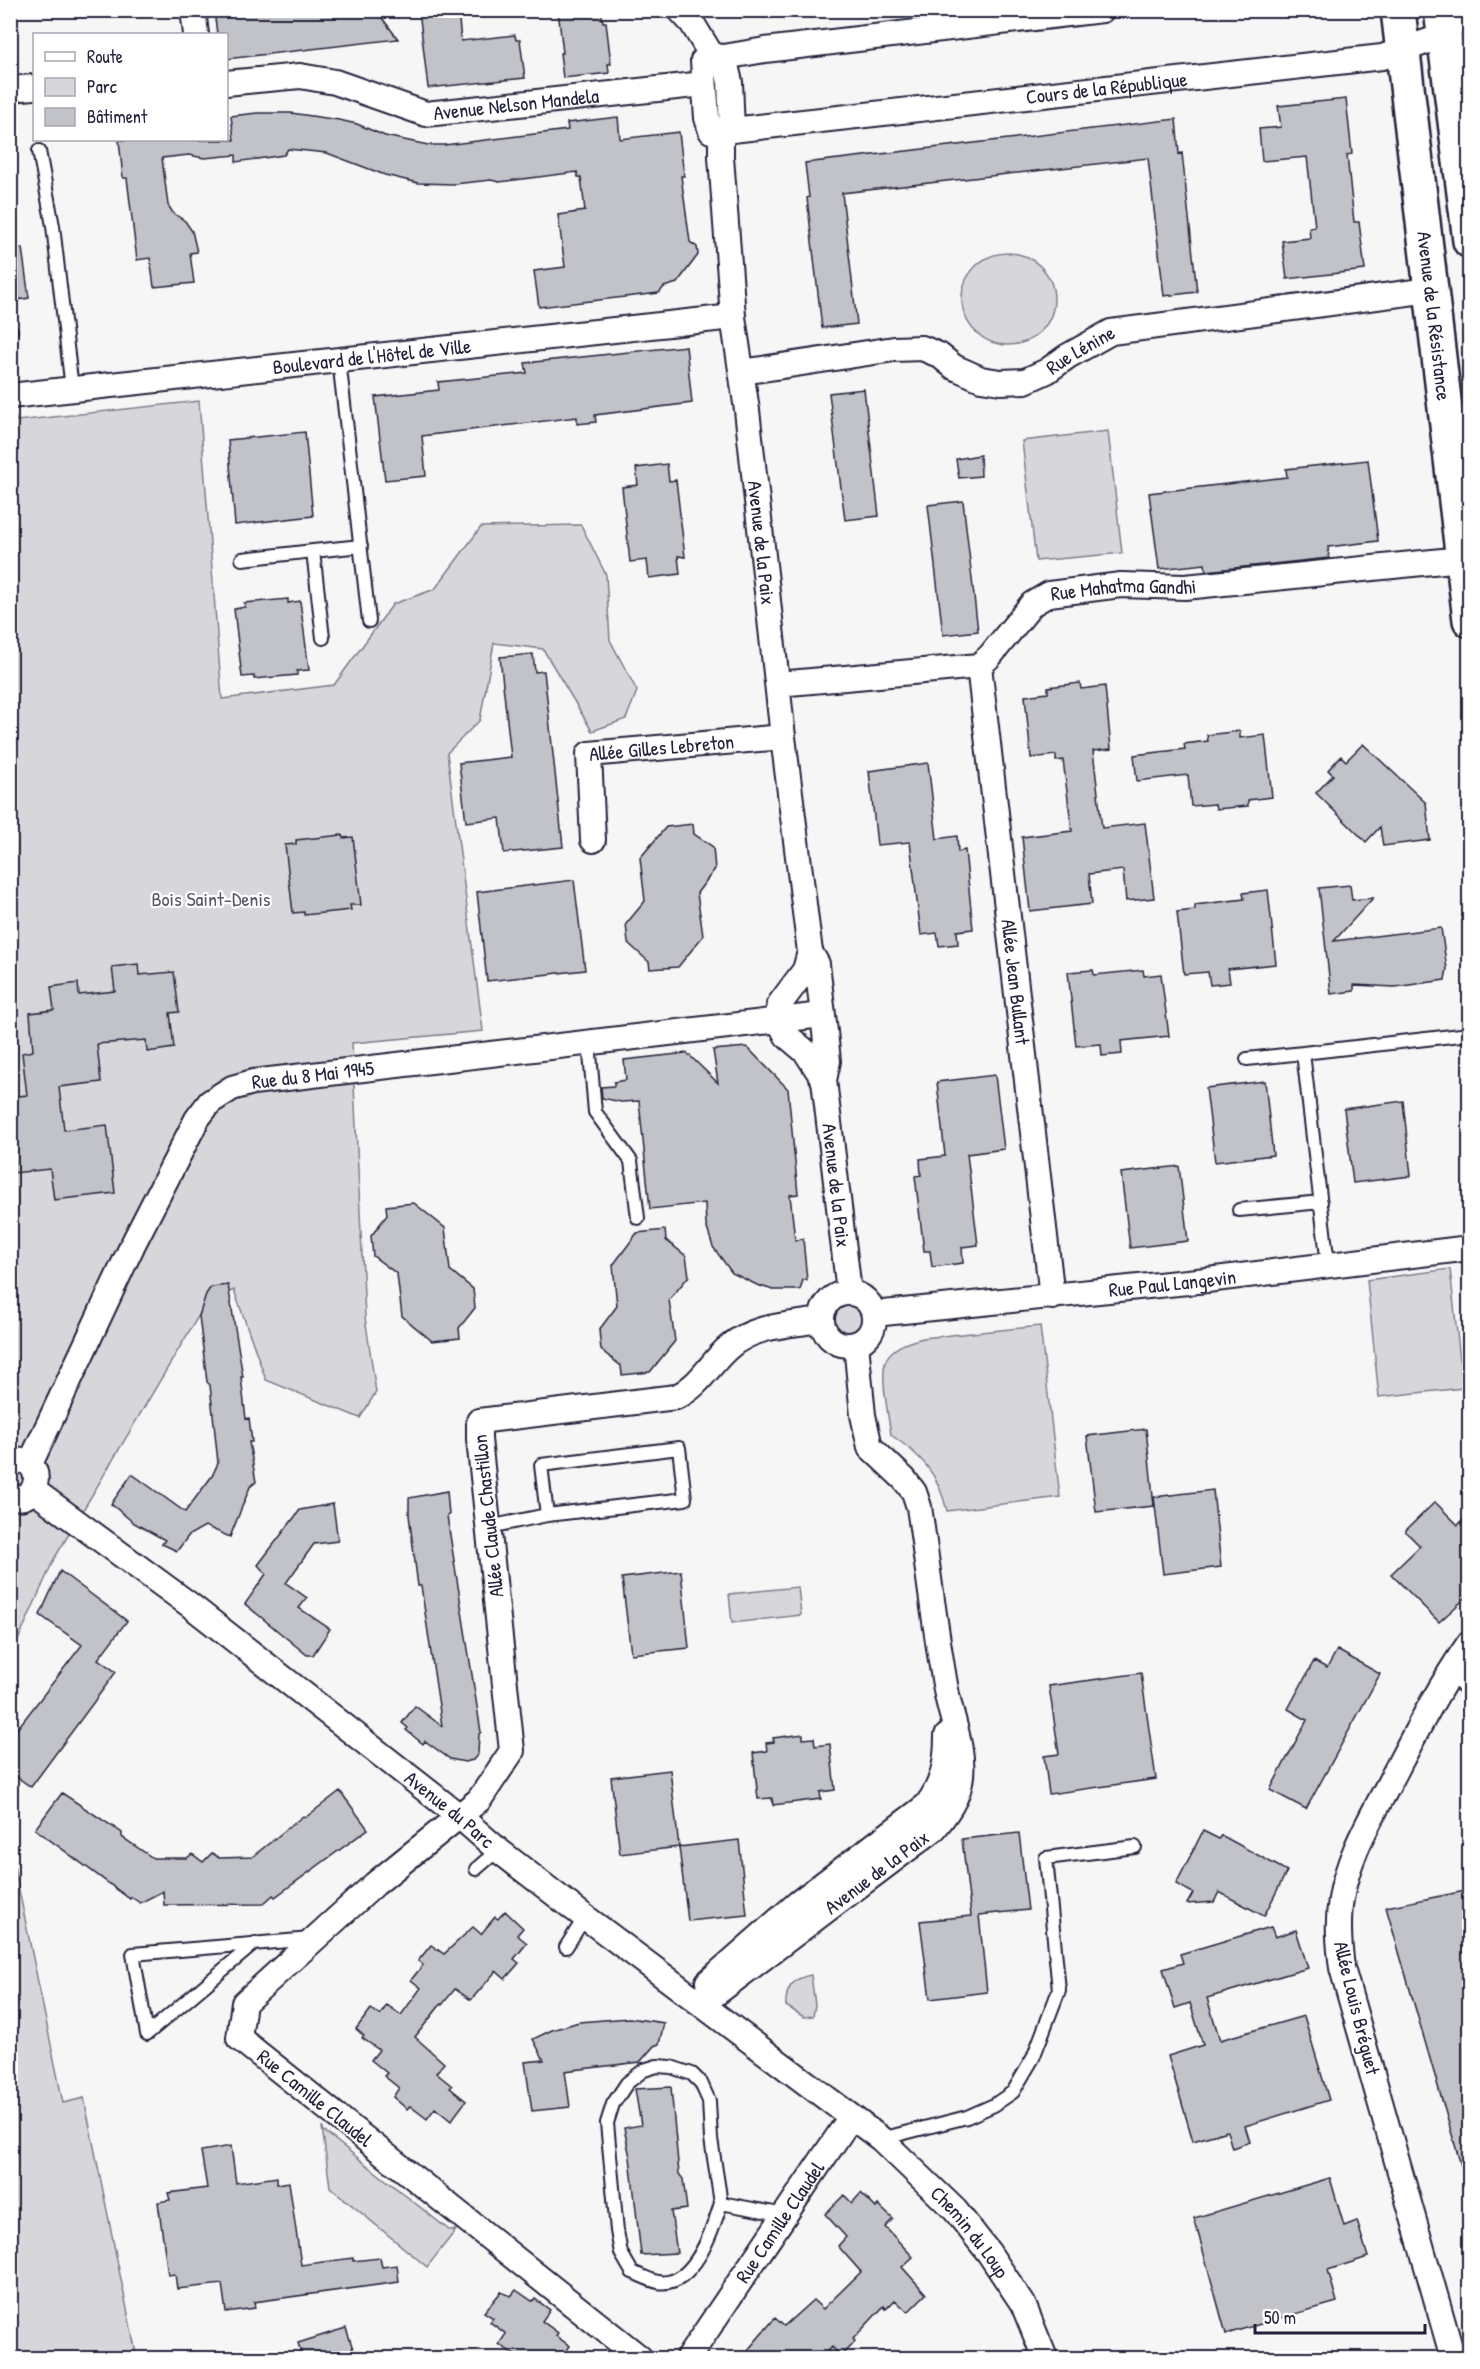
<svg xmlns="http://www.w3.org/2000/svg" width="1480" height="2369" viewBox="0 0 1480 2369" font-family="'Patrick Hand',sans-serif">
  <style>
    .green { fill: #d7d7db; stroke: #7c7c8b; stroke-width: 1.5 }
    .building { fill: #c2c2c9; stroke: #22223b; stroke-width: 1.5 }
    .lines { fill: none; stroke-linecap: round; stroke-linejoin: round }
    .lane-casing { stroke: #22223b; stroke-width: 16 }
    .street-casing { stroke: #22223b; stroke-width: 28 }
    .secondary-casing { stroke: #22223b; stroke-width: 38 }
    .lane { stroke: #fff; stroke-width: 12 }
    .street { stroke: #fff; stroke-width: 24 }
    .secondary { stroke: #fff; stroke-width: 33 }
    .labels { text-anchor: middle; stroke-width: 4.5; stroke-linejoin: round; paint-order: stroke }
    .street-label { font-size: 20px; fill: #22223b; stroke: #fff }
    .park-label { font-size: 20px; fill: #58586b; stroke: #fff }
  </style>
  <rect width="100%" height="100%" fill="#f6f6f7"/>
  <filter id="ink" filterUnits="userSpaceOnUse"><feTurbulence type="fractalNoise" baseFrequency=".0167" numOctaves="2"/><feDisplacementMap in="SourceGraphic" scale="12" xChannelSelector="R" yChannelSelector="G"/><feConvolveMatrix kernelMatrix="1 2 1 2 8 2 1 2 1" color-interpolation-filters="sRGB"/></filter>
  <g filter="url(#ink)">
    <path class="green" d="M962 299a46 46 0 1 1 92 0a46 46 0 1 1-92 0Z
      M199,401l23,298 112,-14 59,-81 42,-15 46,-62 100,-2 25,50 4,65 27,51 -11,28 -34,12 -49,-82 -49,-6 -14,77 -33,33 36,278 -131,12 13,274 11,75 -16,26 -94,-38 -32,-90 -28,13 -152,256 -43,97v-1250l6,15z
      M1108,431l14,122 -86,8 -14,-120z
      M1450,1269l13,119 -84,9 -12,-117z
      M834 1318a14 14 0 1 1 28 0a14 14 0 1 1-28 0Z
      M1040,1326l20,171 -113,14c-9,-38 -25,-55 -56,-76 -2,-18 -14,-68 -2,-80 8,-10 22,-14 34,-17z
      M798,1587l3,28 -69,8 -3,-29z
      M14,1866l49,237 21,-5 53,260h-126l-1,-491z
      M811,1975l4,30 -2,11 -9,1 -18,-11c-1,-18 7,-28 25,-31z
      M322,2127l2,4 125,99h7l-29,37 -97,-80z"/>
    <path class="building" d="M214,10h162l22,29 -172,20v-25h-9z
      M419,10h39l3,31 54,-6 1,5h4l5,38 -97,10z
      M558,10h43l2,12h3l5,42h-3l1,9 -46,5 -3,-25h3z
      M1346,99l6,55 -5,1 7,67h5l6,48 -78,9 -5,-38 28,-3 -1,-10 6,-1 -8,-70 -45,4 -3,-32 22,-2 -3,-21z
      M257,113h34l48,7 18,4 28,12 43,9h16l124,-15 -1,-7 51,-6 2,22 59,-7 5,44h-3l9,66 7,5 1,8 -21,28 -13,4 -5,6 -120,14 -5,-36 31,-4 -7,-52 27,-4 -4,-34h-3l-1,-5 -78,10 -8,-2 -37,4 -36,-1 -33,-8 -58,-22 -39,-4 -4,6 -48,7v-7l-32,3 -15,-3 -27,3 6,47 5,8 12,8 7,10 5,21 -7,1 4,30 -40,4 -4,-29 -13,2 -10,-82h-4l-4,-38h115l-3,-24z
      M1176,119l3,35 3,-1 15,139 -33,4 -16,-138 -306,35 15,131 -35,4 -15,-130 2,-1 -4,-34z
      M22,248l7,50 -19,3v-52z
      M686,346l6,57 -97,12 1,7 -19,2v-7l-155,19 4,40 -41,4 -10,-83 64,-7 -1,-8 89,-9 -2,-10z
      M864,389l15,127 -34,4 -16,-127z
      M305,432l8,84 -78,9 -7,-85z
      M980,455l1,21 -22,2 -3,-19z
      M1368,460l10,81 -50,6 1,11 -123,13 -1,-7 -46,5 -10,-76 138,-16 -1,-8z
      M667,464l2,17 7,-1 9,77 -7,-1 2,18 -31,4 -2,-18 -17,2 -8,-75 16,-2 -2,-17z
      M963,501l15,130 -35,4 -15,-130z
      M288,599v4l12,-2 9,69 -12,1v4l-43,4v-3l-12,1 -8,-68 11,-2 -1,-4z
      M533,654l2,18 9,-1 19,176 -59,6 -4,-35 -34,4 -7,-59 52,-6 -11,-100z
      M1080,683l1,6 24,-3 6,63 -18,2 9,77 43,-5 9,75 -28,3 -3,-31 -34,4 3,30 -62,7 -8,-74 50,-6 -9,-71 -7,1v-6l-25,3 -6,-62 23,-3v-6z
      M1240,731v7l25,-3 7,62 -24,3v6l-32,3 -1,-5 -24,2 -3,-31 -51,6 -3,-26 51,-6 -1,-5 24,-3 -1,-6z
      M1363,744l63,59 4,37 -47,6 -3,-19 -14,15 -50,-49 17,-18 -5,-5 13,-14 5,5z
      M928,763l9,76 20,-3 1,16 7,-2 8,79 -16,2 1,13 -19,2 -2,-13 -16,2 -11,-93 -33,3 -8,-74z
      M693,824l1,10 19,13 2,22 -18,24 6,43 -25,31 -28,2 -1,-7 -21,-19 -2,-19 19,-23 -5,-43 26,-31z
      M342,835l1,3 10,-1 8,68h-11l1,5 -47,5v-3l-11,1 -8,-68 11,-1v-4z
      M574,880l11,90 -98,11 -10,-89z
      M1350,885l2,15 21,-2 -39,43 107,-13 6,41 -2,11 -50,7 -41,-2v6l-23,3 -12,-106z
      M1268,890l8,74 -48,5 2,14 -20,2 -2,-13 -24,2 -7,-62 18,-2v-5l49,-6 -1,-6z
      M138,964l1,11 35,-3 5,40 -9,1 4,35 -27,4 -1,-12 -49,4 4,38 -42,5 5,43 43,-5 8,68 -61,7 -4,-31 -37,4 -3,-27v-49l17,-2 -5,-42 11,-2 -3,-38 24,-3 -3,-23 27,-4 1,12 36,-4 -3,-24z
      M1093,970l1,5 49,-5 1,6 17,-2 8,62 -48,5 1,13 -20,2 -1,-12 -25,2 -8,-74z
      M747,1047l41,42 10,105 -8,1 5,45 8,-1 4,41h-4l-3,10h-27l-16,-5 -25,-12 -19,-26 -7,-22 -1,-22 -55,6 -11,-108 -18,1 -19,-4 -1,-11 13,-1v-4l12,-2 -2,-20 63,-7 31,30 -5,-33z
      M995,1075l9,74 -37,5 11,91 -16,2 1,16 -31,4 -2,-16h-6l-9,-75 6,-1 -1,-16 25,-3 -8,-74z
      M1265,1081l8,74 -58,7 -9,-74z
      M1403,1101l8,75 -58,7 -9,-74z
      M1179,1166l9,75 -58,7 -9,-75z
      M414,1203l31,25 5,42 23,19 2,19 -16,20 1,10 -28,3 -30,-25 -5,-42 -24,-18 -2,-20 16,-21 -1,-9z
      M665,1230l1,10 20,16 3,20 -20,24 6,41 -25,31 -28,3 -1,-9 -20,-16 -2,-20 18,-24 -4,-41 24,-32z
      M228,1285l15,92h-2l5,42 3,-1 3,24h-3l7,40 -6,5 -20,50 -25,-11 -16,9 -12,16 -15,-7 3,-4 -31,-17 -23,-19 21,-30 53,38 27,-36 6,-13 -8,-78 -3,-3 -8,-66 7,-22 5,-7z
      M1146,1429l8,77 -58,6 -9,-76z
      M1213,1490l8,77 -58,7 -9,-77z
      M447,1491l2,24 -2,1 34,216 -2,2 -1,20 -5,6 -8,2 -15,-3 -25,-18 -2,3 -17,-14 2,-2 -6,-5 13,-17 27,20 -21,-140h-3l-9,-71v-17z
      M1435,1502l23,23 12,-12v81l-31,28 -48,-48 29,-28 -15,-15z
      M333,1504l5,37 -24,3 -28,39 21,15 -8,10 31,21 -17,26h-6l-62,-51 21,-30 -8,-9 42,-55z
      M60,1571l67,50 -29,38 18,13 -85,115 -21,-15v-34l72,-93 -42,-30z
      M681,1571l8,77 -58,6 -9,-76z
      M1337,1650l43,24 -74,135 -36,-19 37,-70 -19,-11 26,-48 13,7z
      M1141,1673l15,106 -107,15 -5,-38 15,-2 -10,-68z
      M803,1734v5l11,-1 1,8 15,-2 5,46 -15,2 1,7 -48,6 -1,-7 -14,1 -5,-46 14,-2 -1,-8 8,-1 -1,-4z
      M670,1770l9,77 -59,7 -9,-77z
      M340,1791l28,38 -93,68 -2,-2 -10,9 -99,1 -1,-14 -23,12 -9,-6 -1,2 -95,-70 27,-36 53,35 7,5v4l31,21h34l5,-4 11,8 9,-9 7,5 33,-1 51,-41 3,1z
      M1203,1831l16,8 2,-4 66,36 -23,45 -45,-24 -5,10 -27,2 6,-11 -17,-9z
      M1019,1833l9,77 -49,5 8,77 -57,7 -10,-78 51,-5 -9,-77z
      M739,1840l8,75 -59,6 -9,-74z
      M1470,1890v285l-6,1 -78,-269z
      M505,1911l18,17 -6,7 10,8 -13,16 5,4 -14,16 -9,-8 -25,29 -16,-11 -13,16 -1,-1 -26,33 29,26 -8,10 16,13 -2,2 16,13 -15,20 -16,-13 -8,11 -17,-13 -3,3 -14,-12 6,-9 -15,-12 3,-3 -16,-13 8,-10 -17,-12 2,-2 -8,-7 15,-20 9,6 7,-10 14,10 20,-27 -10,-8 12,-15 -5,-4 13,-16 13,9 29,-27 8,7 14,-17 3,2z
      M1271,1927l4,10 21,-7 12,38 -101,30 13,42 84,-24 25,84 -84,26 5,16 -18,6 -5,-17 -34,10 -25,-85 35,-11 -13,-42 -15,5 -12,-39 20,-6 -3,-9z
      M629,2018l35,5 -5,21 -5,2 -14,16 -75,9 5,36 -38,4 -7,-49 19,-2 -11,-21 19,-9 27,-8z
      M671,2087l8,87 4,5 4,30 -16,2 6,42 -36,2 -11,-98 -6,-29 17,-3 -6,-36z
      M231,2146l5,37 41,-6v7l12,-2 12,83 52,-7v3l27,-3 2,9 15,-2 2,17 -145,20 1,6 -29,4 -4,-28 -45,5 -2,-15 -7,1 -10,-73 12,-2 -2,-7 39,-5 -6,-37z
      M1330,2178l14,48 13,-5 11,36 -40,13 9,32 -111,32 -32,-116z
      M861,2193l15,15 2,-3 15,14 -8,8 28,30 -11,10 24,27 -18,18 -13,-12 -9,9 -2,-3 -31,33 2,2 -14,15 -9,-9 -11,11h-64l-9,-8 27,-32 9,8 29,-26 10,9 38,-37 -23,-26 8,-9 -21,-23 19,-19 8,8z
      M516,2290l16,11 3,-2 15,11 -8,11 16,12 -2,3 14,10 -9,12h-42l-20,-14 7,-10 -16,-12 3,-4 -9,-6 17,-20 10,4z
      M346,2328l10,30h-53l-5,-15z"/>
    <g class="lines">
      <defs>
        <path id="lane" d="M39,151l14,75 19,163
          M10,331h1
          M339,360l30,261
          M313,551l48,-5
          M242,559l71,-8 10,87
          M589,1042l6,70 36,49 7,57
          M1247,1059l56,-6
          M1239,1210l82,-8
          M1328,1265l-25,-212 158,-18
          M489,1527l58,-12 138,-16 -6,-51 -138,17 6,50
          M1448,1676l15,10 7,8
          M476,1869l22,-19
          M255,1943l-108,91 -14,-80 178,-15
          M566,1947l19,-30
          M881,2139l86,-22 27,-12 19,-13 20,-34 26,-68 -13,-132 89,-11
          M721,2203c-8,26 -27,85 -63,79 -9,-2 -18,-7 -26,-10l-11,-19 -4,-22 -10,-108 6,-19 14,-21 17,-13 13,-4 14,1 21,7 9,9 8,18 2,38 10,64 64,12"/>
        <g id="street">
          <path d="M193,10l3,24"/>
          <path d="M680,10l12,13 20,33"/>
          <path id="s1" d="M1102,10l-337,40 -41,7 -12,-1 -9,5 4,57 4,13 10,3 11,-4 650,-73 61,-21 24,-26"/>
          <path d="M724,57l6,25 2,48"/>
          <path id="s2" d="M226,83l74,-7 35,6 91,32 278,-30"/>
          <path d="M10,89l24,-2"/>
          <path id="s3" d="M721,134v23l12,160 14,93 36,327 27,215 -5,18 -26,35v16l8,15 19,16 18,28"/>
          <path id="s4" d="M742,372l152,-23 28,-1 17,7 15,12 27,12 20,3 24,-1 22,-10 21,-15 43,-24 319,-42"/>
          <path id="s5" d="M10,396l723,-79"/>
          <path id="s6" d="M979,666l73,631"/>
          <path id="s7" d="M778,684l201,-18 11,-10 42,-52 17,-10 72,-9 64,2 277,-28"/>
          <path id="s8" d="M593,840l-4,-86 194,-17"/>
          <path id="s9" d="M810,952l7,12 8,68 3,29 -4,19 25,212"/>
          <circle cx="848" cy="1319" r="26"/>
          <path id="s10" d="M874,1314l333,-34 263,-32"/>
          <path d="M10,1462c36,-11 33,46 0,34"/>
          <path id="s11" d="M30,1464l104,-222 63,-123 13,-17 22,-14 21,-6 569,-67"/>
          <path id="s12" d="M33,1490l157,115 268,210 40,35 75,58 308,231 74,71 34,43 34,51 22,54"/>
          <path d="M708,1982l90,-79 128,-97c17,-21 21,-44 21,-70"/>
          <path id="s13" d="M702,2004l232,-175c13,-16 25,-32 27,-53 3,-29 -10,-58 -15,-86 -11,-60 -18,-122 -27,-183l-5,-15 -10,-13 -34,-32 -7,-32 -7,-71"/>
          <path d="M640,2358l-401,-320 5,-35 131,-119 104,-84 33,-49 -33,-312v-18l197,-24c24,-11 34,-34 53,-50 25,-22 61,-22 92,-27"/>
          <path id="s14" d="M688,2358l163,-241"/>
          <path d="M1453,2358l-111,-390c-3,-23 -5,-45 -1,-69 7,-44 31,-82 51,-121 24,-46 48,-93 78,-136"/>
        </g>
        <g id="secondary">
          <path id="s15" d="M1398,10l72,610"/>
          <path d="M1441,10l29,231"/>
        </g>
      </defs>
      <use href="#lane" class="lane-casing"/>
      <use href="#street" class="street-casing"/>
      <use href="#secondary" class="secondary-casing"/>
      <use href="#lane" class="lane"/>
      <use href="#street" class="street"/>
      <use href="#secondary" class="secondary"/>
    </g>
  </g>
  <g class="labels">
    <g class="street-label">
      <text dy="7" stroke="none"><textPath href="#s1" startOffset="873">Cours de la République</textPath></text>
      <text dy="7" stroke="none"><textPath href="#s2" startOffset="297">Avenue Nelson Mandela</textPath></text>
      <text dy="7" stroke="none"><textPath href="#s15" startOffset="308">Avenue de la Résistance</textPath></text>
      <text dy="7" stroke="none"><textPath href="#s4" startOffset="357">Rue Lénine</textPath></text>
      <text dy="7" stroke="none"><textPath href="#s5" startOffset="364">Boulevard de l'Hôtel de Ville</textPath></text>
      <text dy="7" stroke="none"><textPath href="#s3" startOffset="411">Avenue de la Paix</textPath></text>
      <text dy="7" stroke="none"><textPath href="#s7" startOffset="378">Rue Mahatma Gandhi</textPath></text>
      <text dy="7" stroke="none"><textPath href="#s8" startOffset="159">Allée Gilles Lebreton</textPath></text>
      <text dy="7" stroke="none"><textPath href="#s6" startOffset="318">Allée Jean Bullant</textPath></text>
      <text dy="7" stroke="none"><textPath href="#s11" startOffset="513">Rue du 8 Mai 1945</textPath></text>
      <text dy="7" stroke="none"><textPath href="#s9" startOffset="237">Avenue de la Paix</textPath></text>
      <text dy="7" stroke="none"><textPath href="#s10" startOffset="300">Rue Paul Langevin</textPath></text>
      <text transform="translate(488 1516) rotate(-96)" y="7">Allée Claude Chastillon</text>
      <text dy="7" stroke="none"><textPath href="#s12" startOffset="525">Avenue du Parc</textPath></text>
      <text dy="7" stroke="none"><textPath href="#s13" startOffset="219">Avenue de la Paix</textPath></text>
      <text transform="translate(1357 2008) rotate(76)" y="7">Allée Louis Bréguet</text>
      <text transform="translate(315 2098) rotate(39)" y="7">Rue Camille Claudel</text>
      <text dy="7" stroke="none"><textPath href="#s14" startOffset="164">Rue Camille Claudel</textPath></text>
      <text dy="7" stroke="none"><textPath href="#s12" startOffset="1197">Chemin du Loup</textPath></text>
    </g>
    <g class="park-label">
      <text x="211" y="906">Bois Saint-Denis</text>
    </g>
  </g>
  <rect width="1480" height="2369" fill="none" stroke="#fff" stroke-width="36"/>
  <rect x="18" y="18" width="1444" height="2333" fill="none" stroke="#22223b" stroke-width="2" filter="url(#ink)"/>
  <rect x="33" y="33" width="195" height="108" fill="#ffffff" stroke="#a7a7b1" stroke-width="1.5"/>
  <rect x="45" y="52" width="30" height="9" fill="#ffffff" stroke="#a7a7b1" stroke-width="1.5"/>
  <text x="87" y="63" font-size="18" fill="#22223b">Route</text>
  <rect x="45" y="78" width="30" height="18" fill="#d7d7db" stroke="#a7a7b1" stroke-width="1.5"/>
  <text x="87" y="93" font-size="18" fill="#22223b">Parc</text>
  <rect x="45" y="108" width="30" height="18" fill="#c2c2c9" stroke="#a7a7b1" stroke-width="1.5"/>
  <text x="87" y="123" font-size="18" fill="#22223b">Bâtiment</text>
  <path d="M1255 2324v9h170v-9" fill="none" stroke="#22223b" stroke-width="3"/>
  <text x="1264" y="2324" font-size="18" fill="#22223b" stroke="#ffffff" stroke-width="4.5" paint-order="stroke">50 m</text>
</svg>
